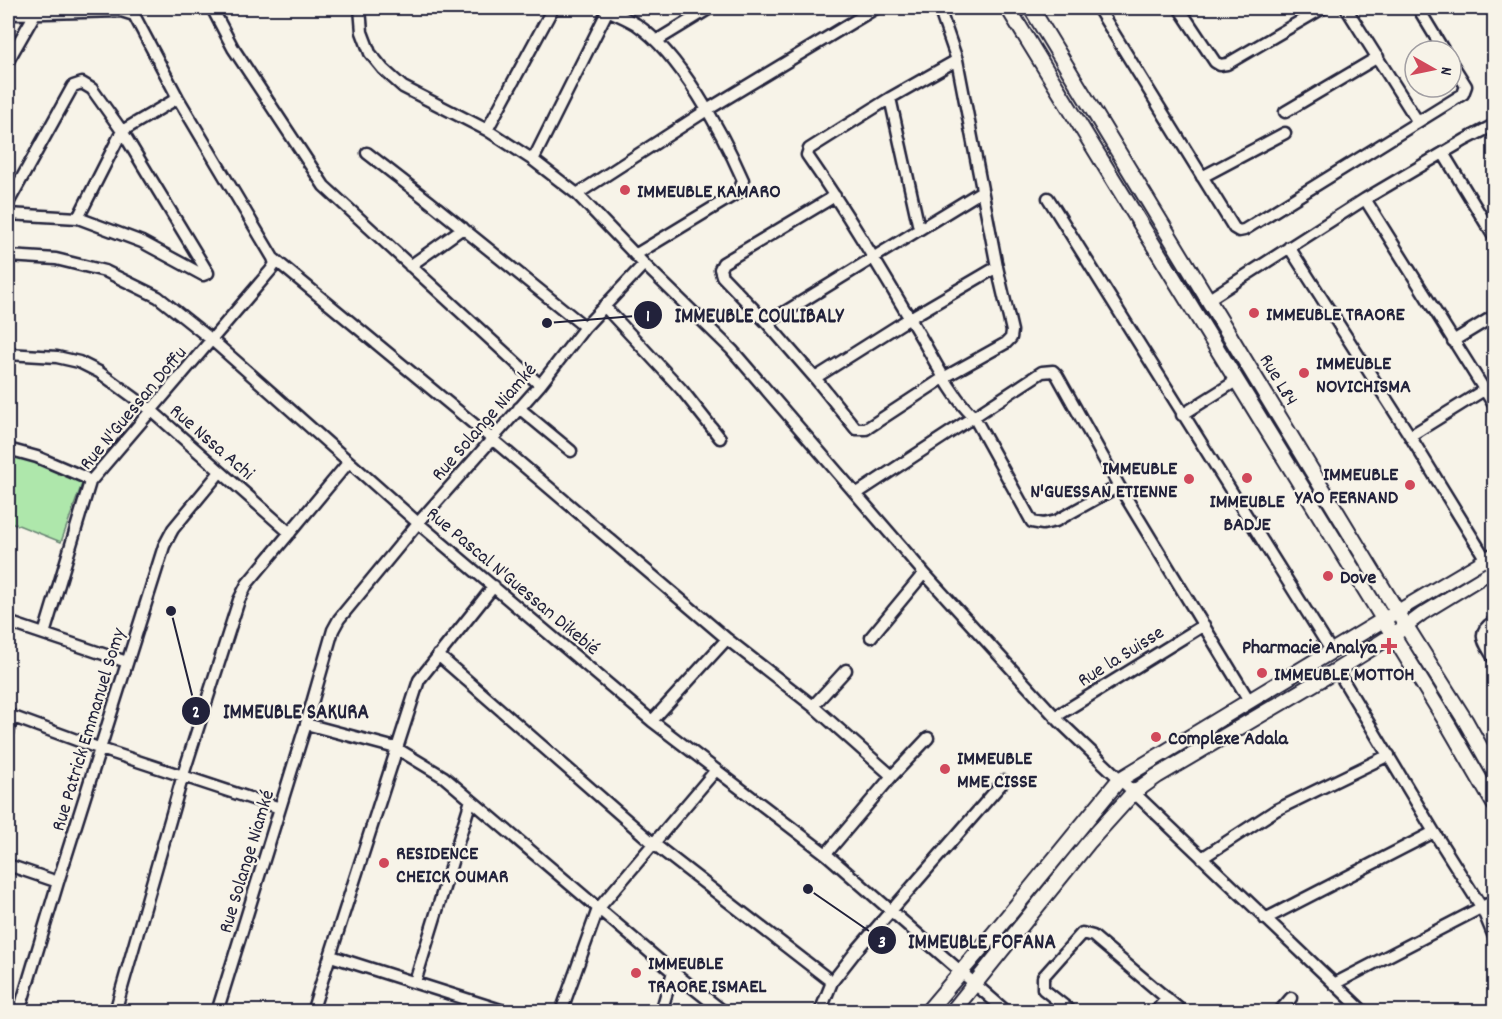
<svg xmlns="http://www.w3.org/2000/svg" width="1502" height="1019" viewBox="0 0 1502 1019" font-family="Dekko,sans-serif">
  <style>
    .green { fill: #aee7ab; stroke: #688473; stroke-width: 1.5 }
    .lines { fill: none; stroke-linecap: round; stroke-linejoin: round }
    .minor-casing { stroke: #22223b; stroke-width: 15 }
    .tertiary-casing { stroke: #22223b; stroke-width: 16 }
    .secondary-casing { stroke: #22223b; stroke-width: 18 }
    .minor { stroke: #f7f3e8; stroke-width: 10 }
    .tertiary { stroke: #f7f3e8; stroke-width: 12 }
    .secondary { stroke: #f7f3e8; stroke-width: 14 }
    .poi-dot { fill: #d1495b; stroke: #f7f3e8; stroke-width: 2 }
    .labels { text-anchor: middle; stroke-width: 4.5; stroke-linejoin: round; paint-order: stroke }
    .poi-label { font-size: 20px; font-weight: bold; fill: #22223b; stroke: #f7f3e8; text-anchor: start }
    .street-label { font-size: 20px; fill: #22223b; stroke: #f7f3e8 }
    .leader { fill: none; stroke: #22223b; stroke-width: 2 }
    .callout-dot { fill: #22223b; stroke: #f7f3e8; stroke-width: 2 }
    .mark-label { font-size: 18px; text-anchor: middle; font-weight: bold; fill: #fff }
    .callout-label { font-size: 21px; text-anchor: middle; font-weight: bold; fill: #22223b; stroke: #f7f3e8; stroke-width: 4.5; stroke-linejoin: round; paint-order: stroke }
  </style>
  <rect width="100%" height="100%" fill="#f7f3e8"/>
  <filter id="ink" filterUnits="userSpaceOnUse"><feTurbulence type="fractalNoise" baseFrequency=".0167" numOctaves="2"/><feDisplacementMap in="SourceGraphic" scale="12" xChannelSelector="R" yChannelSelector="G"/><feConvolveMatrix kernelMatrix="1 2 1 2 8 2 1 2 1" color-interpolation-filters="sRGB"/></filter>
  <g filter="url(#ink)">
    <path class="green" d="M19,452l64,29 -22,61 -53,-21v-66z"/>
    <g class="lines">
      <defs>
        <path id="minor" d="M212,8l21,40 91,138 216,199
          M360,8l2,24 8,21 13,16 20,18 84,43 46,30 44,34 67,70 88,86 192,223 136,149 304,290
          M603,8c11,5 23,10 33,16 44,30 86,108 107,156l-4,12 -104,63
          M939,8l18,52 40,207 15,64 -1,7 -5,5 -61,34 -79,52h-10l-41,-51 95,-60 87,-51
          M1098,8l136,220 5,3 5,-1 219,-136 3,-8 -15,-24
          M1179,8l36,54 5,3 7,-1 96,-56
          M1346,8l72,114
          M1418,8l26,43
          M8,14l113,-3 13,4 44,83 95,160 219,181 235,200 86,67 79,70
          M656,41l54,-33
          M957,60l-67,38 -81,51 -2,6c39,56 74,115 109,174 16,26 36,69 58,88l58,105 11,2 13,-3 63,-35
          M8,61l28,-49
          M890,98l29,130
          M1285,112l93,-55
          M487,130l66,-122
          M367,153l63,49 155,125
          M1443,153l51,84
          M533,160l75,-150 5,-2
          M1202,177l83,-44
          M577,194l130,-84 169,-102
          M1048,198l284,454
          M1365,199l129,206
          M8,203l65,-117 9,-3 10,6 30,42 86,142
          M8,214l70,4 64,24 61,33 5,-2
          M78,218l44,-87 56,-33
          M1289,247l121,189 83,135
          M8,256l48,3 49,12 53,26 54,43 206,183 234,198 174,133 181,158
          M410,266l53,-38
          M1209,299l156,-100 100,-59 29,-15
          M604,306l78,84 38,48
          M767,323l215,-132
          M1453,341l41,-25
          M8,354l49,3 22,5 20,10 52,38 139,123
          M815,378l-48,-55 -45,-47 -2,-7 3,-6 112,-67
          M519,408l52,43
          M1182,415l54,-34
          M1410,436l74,-46
          M8,449l29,8 47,20 6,5
          M856,494l186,-122 11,-1 4,4 62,111 131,216
          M1494,621c-20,13 -9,21 0,38
          M8,622l119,40
          M44,634l46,-152 181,-212 4,-6 -2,-6
          M871,637l53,-64
          M438,655l216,189 178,138
          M1337,670l97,162 48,76 12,29
          M813,706l33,-36
          M8,715l93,34 179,59
          M1055,717l149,-92
          M652,721l75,-82
          M306,724l90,24 48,29 229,195 51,40
          M8,733l4,-17
          M826,854l66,-78 36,-38
          M1202,858l74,-48 113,-55
          M8,865l50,17
          M1265,919l169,-87
          M331,956l176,56
          M415,982l56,-182
          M1334,984l160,-83
          M19,1012l39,-130 106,-336 9,-17 47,-57
          M115,1012l68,-237 56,-175 8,-16 101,-121
          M217,1012l89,-288 27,-94 6,-11 79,-96 122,-138 45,-58 59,-63
          M312,1012l107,-332 75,-94
          M561,1012l37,-103 118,-139
          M661,1012l12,-40
          M820,1012l12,-30 25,-32 147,-169
          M1072,1012l-29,-23v-12l39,-44 11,3 90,76
          M1155,1012l12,-14
          M1279,1012l12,-14"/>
        <path id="tertiary" d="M1398,611l96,-57
          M1406,626l16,-12 72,-44"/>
        <path id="secondary" d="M1008,8l442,720 44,76
          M1031,8l375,618 59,94 29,52
          M927,1012l67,-79 125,-153 269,-163
          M952,1012l136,-169 45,-50 24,-17 180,-106 62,-39"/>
      </defs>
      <use href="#minor" class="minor-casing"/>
      <use href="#tertiary" class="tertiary-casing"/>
      <use href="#secondary" class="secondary-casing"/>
      <use href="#minor" class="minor"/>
      <use href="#tertiary" class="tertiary"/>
      <use href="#secondary" class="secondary"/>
    </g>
  </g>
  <g class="poi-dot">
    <circle cx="625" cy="190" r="6"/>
    <circle cx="1254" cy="313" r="6"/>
    <circle cx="1304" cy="373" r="6"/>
    <circle cx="1247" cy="478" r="6"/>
    <circle cx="1189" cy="479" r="6"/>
    <circle cx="1410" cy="485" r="6"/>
    <circle cx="1328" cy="576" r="6"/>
    <path d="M1386 637h6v6h6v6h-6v6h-6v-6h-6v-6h6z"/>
    <circle cx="1262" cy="673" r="6"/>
    <circle cx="1156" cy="737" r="6"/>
    <circle cx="945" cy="769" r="6"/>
    <circle cx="384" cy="863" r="6"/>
    <circle cx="636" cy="973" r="6"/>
  </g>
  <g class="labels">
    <g class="poi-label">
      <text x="637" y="197">IMMEUBLE KAMARO</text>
      <text x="1266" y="320">IMMEUBLE TRAORE</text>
      <text x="1316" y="369">IMMEUBLE<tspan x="1316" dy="23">NOVICHISMA</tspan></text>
      <text x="1177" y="474" text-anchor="end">IMMEUBLE<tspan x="1177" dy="23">N'GUESSAN ETIENNE</tspan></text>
      <text x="1398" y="480" text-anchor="end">IMMEUBLE<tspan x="1398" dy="23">YAO FERNAND</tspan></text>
      <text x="1247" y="507" text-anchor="middle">IMMEUBLE<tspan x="1247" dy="23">BADJE</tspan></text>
      <text x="1340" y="583">Dove</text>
      <text x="1377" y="653" text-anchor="end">Pharmacie Analya</text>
      <text x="1274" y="680">IMMEUBLE MOTTOH</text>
      <text x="1168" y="744">Complexe Adala</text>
      <text x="957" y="764">IMMEUBLE<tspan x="957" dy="23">MME CISSE</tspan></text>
      <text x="396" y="859">RESIDENCE<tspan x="396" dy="23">CHEICK OUMAR</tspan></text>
      <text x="648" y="969">IMMEUBLE<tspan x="648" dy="23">TRAORE ISMAEL</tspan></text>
    </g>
    <g class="street-label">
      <text transform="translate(1280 379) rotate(59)" y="7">Rue L84</text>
      <text transform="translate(132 407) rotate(-50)" y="7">Rue N'Guessan Doffu</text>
      <text transform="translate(483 421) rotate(-49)" y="7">Rue Solange Niamké</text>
      <text transform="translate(213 441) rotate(41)" y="7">Rue Nssa Achi</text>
      <text transform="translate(514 580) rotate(40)" y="7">Rue Pascal N'Guessan Dikebié</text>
      <text transform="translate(1120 655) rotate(-32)" y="7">Rue la Suisse</text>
      <text transform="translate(87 729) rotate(-73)" y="7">Rue Patrick Emmanuel Somy</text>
      <text transform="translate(245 861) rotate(-73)" y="7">Rue Solange Niamké</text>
    </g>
  </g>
  <path class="leader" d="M547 323L648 315M171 611L196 711M808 889L882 940"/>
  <g class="callout-dot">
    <circle cx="547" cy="323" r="6"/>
    <circle cx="171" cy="611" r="6"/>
    <circle cx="808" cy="889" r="6"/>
    <circle cx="648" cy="315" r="15"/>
    <circle cx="196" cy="711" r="15"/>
    <circle cx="882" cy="940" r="15"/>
  </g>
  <g class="mark-label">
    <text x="648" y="321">1</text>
    <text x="196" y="717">2</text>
    <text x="882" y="947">3</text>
  </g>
  <g class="callout-label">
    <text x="759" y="322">IMMEUBLE COULIBALY</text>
    <text x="296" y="718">IMMEUBLE SAKURA</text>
    <text x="982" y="948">IMMEUBLE FOFANA</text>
  </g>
  <rect width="1502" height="1019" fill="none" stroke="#f7f3e8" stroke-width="30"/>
  <rect x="15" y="15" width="1472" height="989" fill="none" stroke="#22223b" stroke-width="2" filter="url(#ink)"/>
  <g transform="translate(1433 69) rotate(99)"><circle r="28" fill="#f7f3e8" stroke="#a29fa3" stroke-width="1.5"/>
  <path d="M0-4.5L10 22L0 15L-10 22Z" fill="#d1495b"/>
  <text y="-9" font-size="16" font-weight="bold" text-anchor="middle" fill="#22223b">N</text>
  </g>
</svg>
